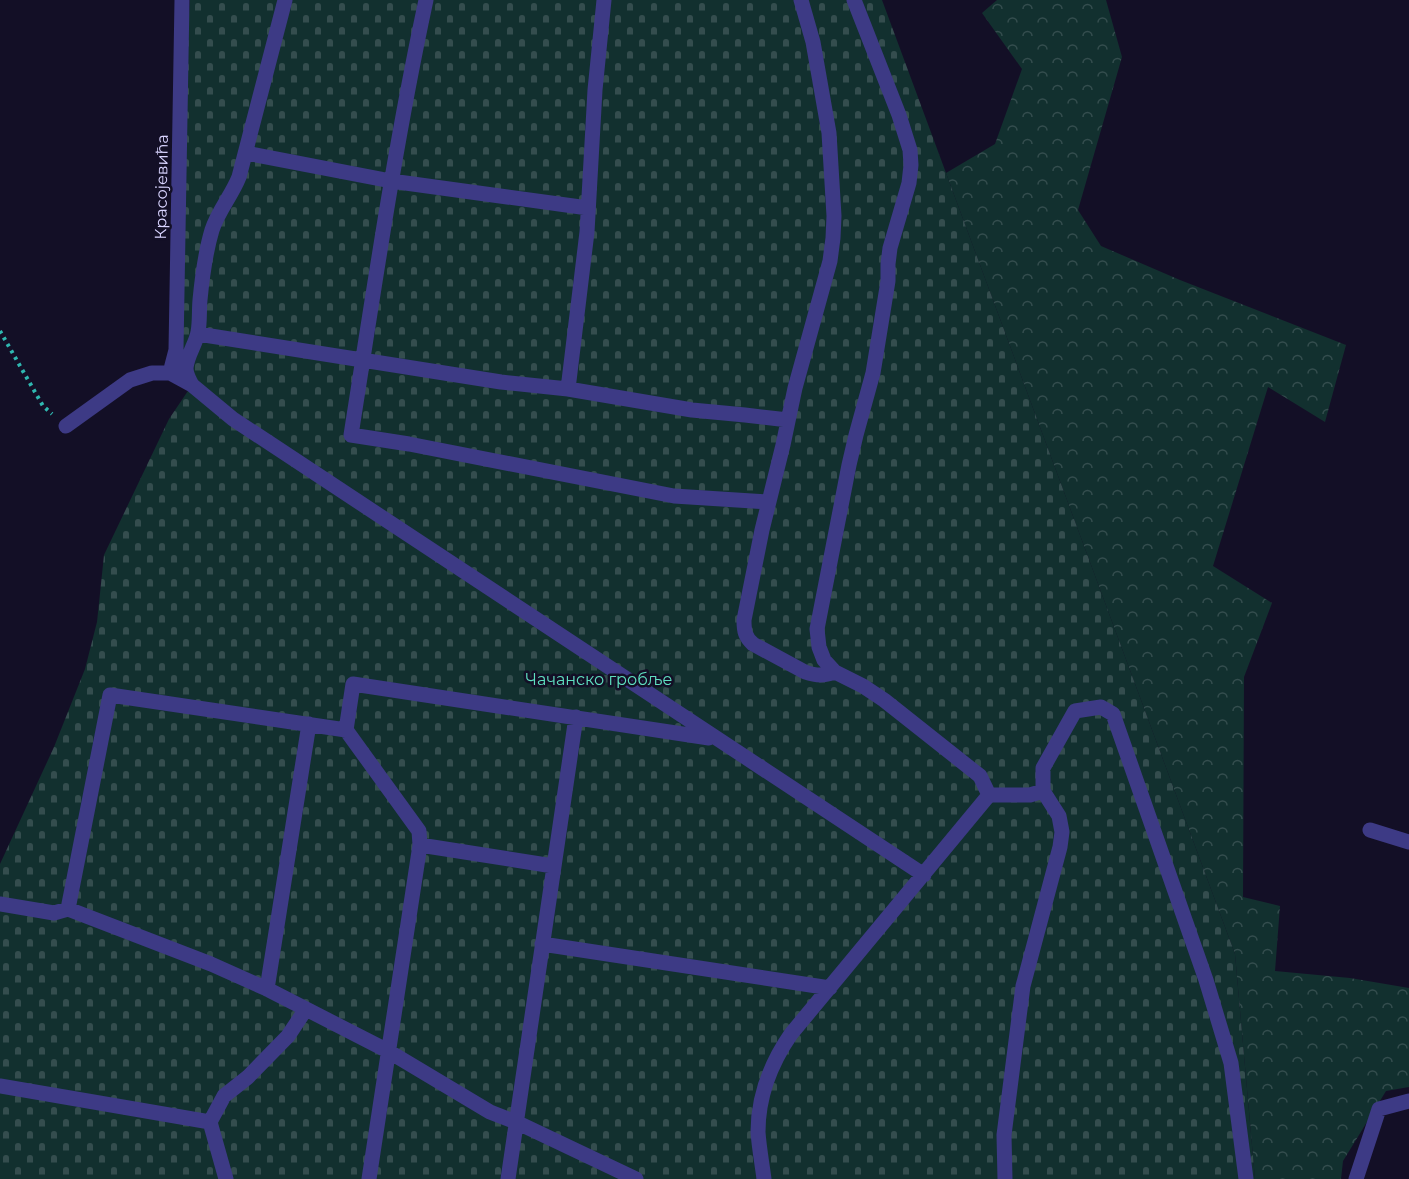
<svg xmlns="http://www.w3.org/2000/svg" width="1409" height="1179" viewBox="0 0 1409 1179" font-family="Montserrat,sans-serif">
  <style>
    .forest { fill: url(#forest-crowns) }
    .cemetery { fill: url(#cemetery-stones) }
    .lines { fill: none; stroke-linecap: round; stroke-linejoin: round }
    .path { stroke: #2fb8b0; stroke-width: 4; stroke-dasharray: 3 4.5; stroke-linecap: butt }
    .minor { stroke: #3d3a85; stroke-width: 15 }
    .labels { text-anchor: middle; stroke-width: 5; stroke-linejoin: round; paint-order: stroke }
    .street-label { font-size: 16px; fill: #d9d4ff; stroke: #130f26 }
    .park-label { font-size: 16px; fill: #5fe0c0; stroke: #130f26 }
  </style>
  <defs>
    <pattern id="forest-crowns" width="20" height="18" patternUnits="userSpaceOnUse" patternTransform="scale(1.5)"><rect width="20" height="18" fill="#12302f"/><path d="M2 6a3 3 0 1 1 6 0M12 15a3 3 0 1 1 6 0" fill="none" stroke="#344d4e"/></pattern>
    <pattern id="cemetery-stones" width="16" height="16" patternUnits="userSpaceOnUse" patternTransform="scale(1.5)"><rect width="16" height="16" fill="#12302f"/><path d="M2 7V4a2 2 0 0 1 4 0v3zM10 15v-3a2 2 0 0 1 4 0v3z" fill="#344d4e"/></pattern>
  </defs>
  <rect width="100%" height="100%" fill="#130f26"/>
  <path class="forest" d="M997,0h109l16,57 -44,153 23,36 79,34 166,65 -21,77 -57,-35 -55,179 59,37 -28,74 -1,220 37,9 -5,65 75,7 59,10v99l-23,4 -43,70 -2,18h-86l-20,-225 -289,-781 49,-29 27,-75 -40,-56z"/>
  <path class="cemetery" d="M190,0h692l353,954 20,225h-1255v-315l54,-117 31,-78 12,-47 7,-67 65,-136 23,-34 -22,-12 10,-220z"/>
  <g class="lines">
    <path class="path" d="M0,331l43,75 9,8"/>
    <path class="minor" d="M426,0c-31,144 -52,289 -75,435l58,9 265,52 94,6
      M801,0l12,42 16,91 5,83 -1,22 -3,23 -35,127 -12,57 -21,85 -18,90c0,11 1,17 9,24l52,28c12,4 19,4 30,0
      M854,0l45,115 11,35 1,15 -2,18 -19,65 -2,16v17l-15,92 -17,62 -7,30 -32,164 2,18 5,13 11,12 28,14 21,14 96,76 9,19
      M246,153l145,28 197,27
      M198,334l303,48 67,7 124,21 53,5 43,5
      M170,373l6,-23 6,-350
      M192,385c-3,-6 -6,-10 -6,-17 1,-13 10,-24 12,-36 2,-10 1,-22 2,-32 2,-21 6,-50 12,-70 6,-19 20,-35 27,-53l46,-177
      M568,389l19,-157 8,-142 9,-90
      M66,426l64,-46 22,-7h18l22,12 41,34 691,456
      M346,730l73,101 1,14
      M1370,830l39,12
      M0,904l54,9 14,-4 143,55 56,25 121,62 102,61 26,10 120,57
      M68,909l42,-214 236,35 7,-46 356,54
      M542,944l288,44
      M267,989l42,-265
      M0,1086l210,36 16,57
      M210,1122l14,-26 24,-19 40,-41 18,-27
      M369,1179l51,-334 133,21
      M508,1179l68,-462
      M764,1179c-2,-16 -5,-32 -6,-47 0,-36 13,-69 33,-98l198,-239h41l13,-4
      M1005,1179l-1,-44 19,-149 37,-139 2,-15 -3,-16 -16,-25v-23l32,-57 26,-4 12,7 93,266 25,83 15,116
      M1356,1179l23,-70 30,-8"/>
  </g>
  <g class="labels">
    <g class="street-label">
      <text transform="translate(161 187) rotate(-89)" y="6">Красојевића</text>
    </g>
    <g class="park-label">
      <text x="599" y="685">Чачанско гробље</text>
    </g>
  </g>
</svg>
